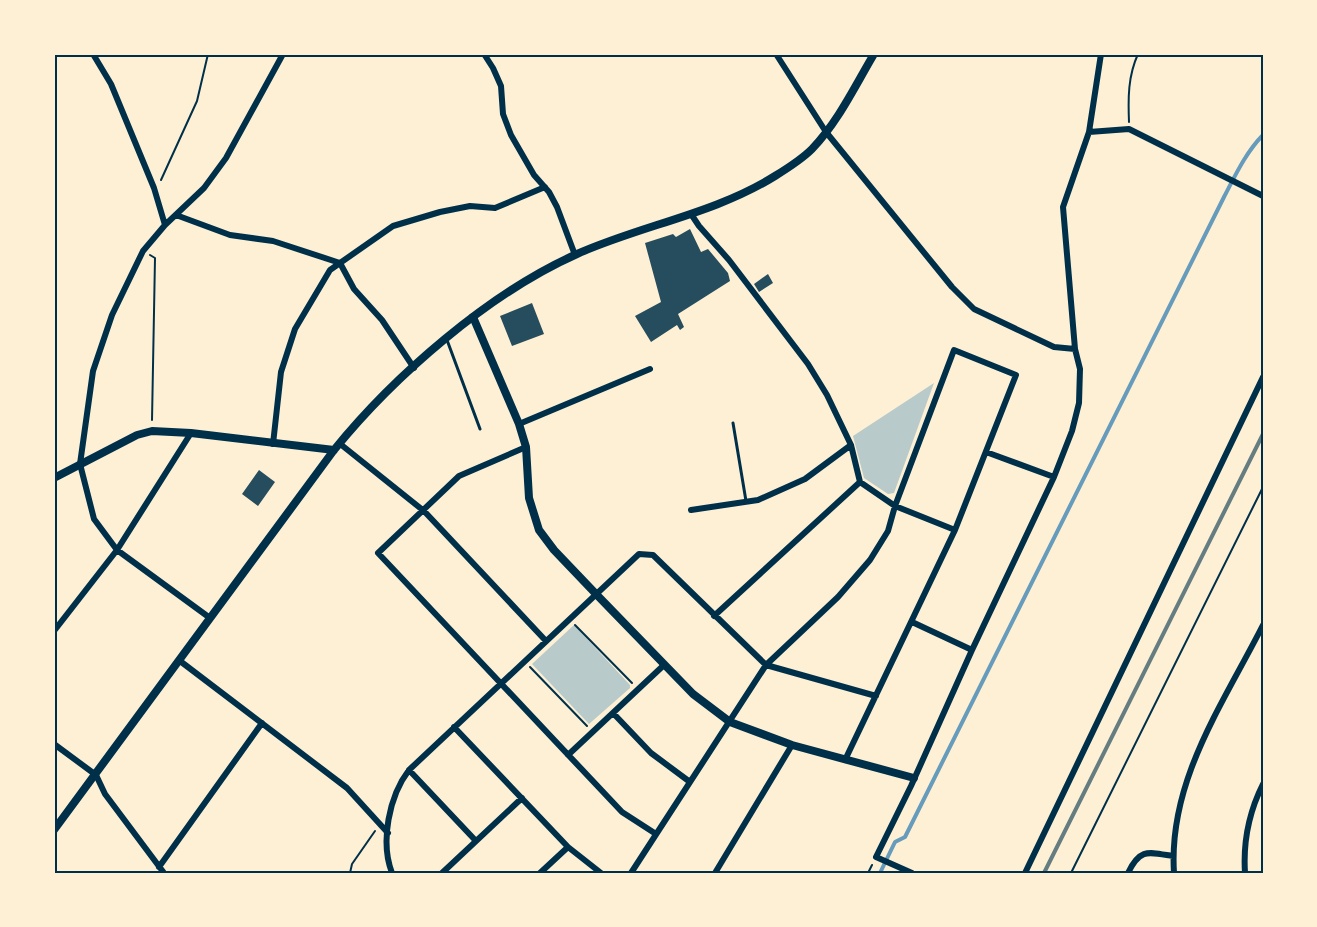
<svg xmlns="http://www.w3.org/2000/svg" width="1317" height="927" viewBox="0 0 1317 927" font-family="'DM Sans',sans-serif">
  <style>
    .green { fill: #b9caca }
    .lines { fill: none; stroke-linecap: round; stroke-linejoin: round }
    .stream { stroke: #669bbc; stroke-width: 4 }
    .building { fill: #264d5e }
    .path { stroke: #003049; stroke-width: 2 }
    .service { stroke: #003049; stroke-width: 3 }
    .minor { stroke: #003049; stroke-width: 6 }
    .tertiary { stroke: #003049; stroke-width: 8 }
    .secondary { stroke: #003049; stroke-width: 8 }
    .rail { stroke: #657d81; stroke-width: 4 }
    .neatline { fill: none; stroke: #003049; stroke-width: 2 }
  </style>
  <rect width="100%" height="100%" fill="#fdf0d5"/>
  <path class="green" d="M934,383l-40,110 -6,1 -24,-16 -11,-42z
    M574,625l56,60v3l-41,36 -57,-60z"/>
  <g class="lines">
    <path class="stream" d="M880,873l15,-31 10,-5 319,-640c11,-21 22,-45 39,-62"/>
  </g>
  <path class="building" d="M690,229l11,23 7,-3 20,24 2,8 -52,33 6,13 -4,3 -3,-5 -26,17 -16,-26 26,-14 -16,-59 28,-9 3,3z
    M768,274l5,9 -14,9 -5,-8z
    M532,303l12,31 -32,12 -12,-30z
    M259,470l16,12 -17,24 -16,-12z"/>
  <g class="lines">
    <path class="path" d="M1129,122c-1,-24 -1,-46 9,-68
      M161,180l36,-79 11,-47
      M150,255l5,3 -3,162
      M575,625l57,58
      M530,667l57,59
      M350,873l2,-9 23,-33
      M868,873l4,-8
      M1071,873l192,-386"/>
    <path class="service" d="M447,340l33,89
      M733,423l13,78"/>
    <path class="minor" d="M93,54l18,30 43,104 11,37
      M484,54l9,14 8,18 2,28 8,21 23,40 15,17 8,15 18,48
      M776,54l50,78 126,155 22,22 80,38 21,2
      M1089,132l40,-3 134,67
      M691,214l8,12 30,34 79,104 19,31 24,50 9,37 35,24 60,24
      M176,215l54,20 43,6 67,22 14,26 28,31 32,48
      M519,424l131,-55
      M339,443l85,68 122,130
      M273,444l8,-72 14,-43 35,-59 63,-44 47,-14 30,-6 25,2 50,-21
      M526,447l-67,29 -81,77 244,259 34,22
      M986,452l68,25
      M691,510l67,-10 47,-21 46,-34
      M714,616l146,-134
      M210,618l-93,-68 -23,-31 -14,-55 13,-93 19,-56 31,-64 22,-26 39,-37 22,-30 57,-104
      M912,622l60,28
      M54,631l63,-81 74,-117
      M180,661l167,127 41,45
      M613,713l38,40 39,29
      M454,727l114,120 33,26
      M54,744l42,31 9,19 59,79
      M568,755l96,-90
      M409,770l67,71
      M159,867l103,-144
      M392,873c-12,-31 -3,-77 17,-103l230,-216 14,1 113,110 110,31
      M442,873l80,-75
      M540,873l28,-26
      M631,873l135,-208 72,-68 32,-37 18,-29 7,-25 59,-156 62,25 -61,155 -110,230
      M715,873l77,-128
      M912,873l-36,-16 35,-71 61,-136 82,-173 18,-46 7,-28 1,-34 -5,-20 -12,-142 26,-75 12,-78
      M1025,873l238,-496
      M1128,873c12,-25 20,-21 45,-17
      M1174,873c-6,-92 49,-169 89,-248
      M1245,873c-2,-31 4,-61 18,-89"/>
    <path class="tertiary" d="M473,317l46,107 7,23 3,51 10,32 15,20 42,44 97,100 37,28 62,23 122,33"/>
    <path class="secondary" d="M54,478l83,-43 15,-4 39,2 143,17
      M54,830l280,-380c60,-74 155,-157 243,-196 65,-29 137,-40 198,-78 13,-8 26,-16 37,-27 26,-27 43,-63 62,-95"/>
    <path class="rail" d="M1044,873l219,-439"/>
  </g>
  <rect width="1317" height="927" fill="none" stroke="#fdf0d5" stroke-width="111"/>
  <rect x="56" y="56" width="1206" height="816" class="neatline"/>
</svg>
